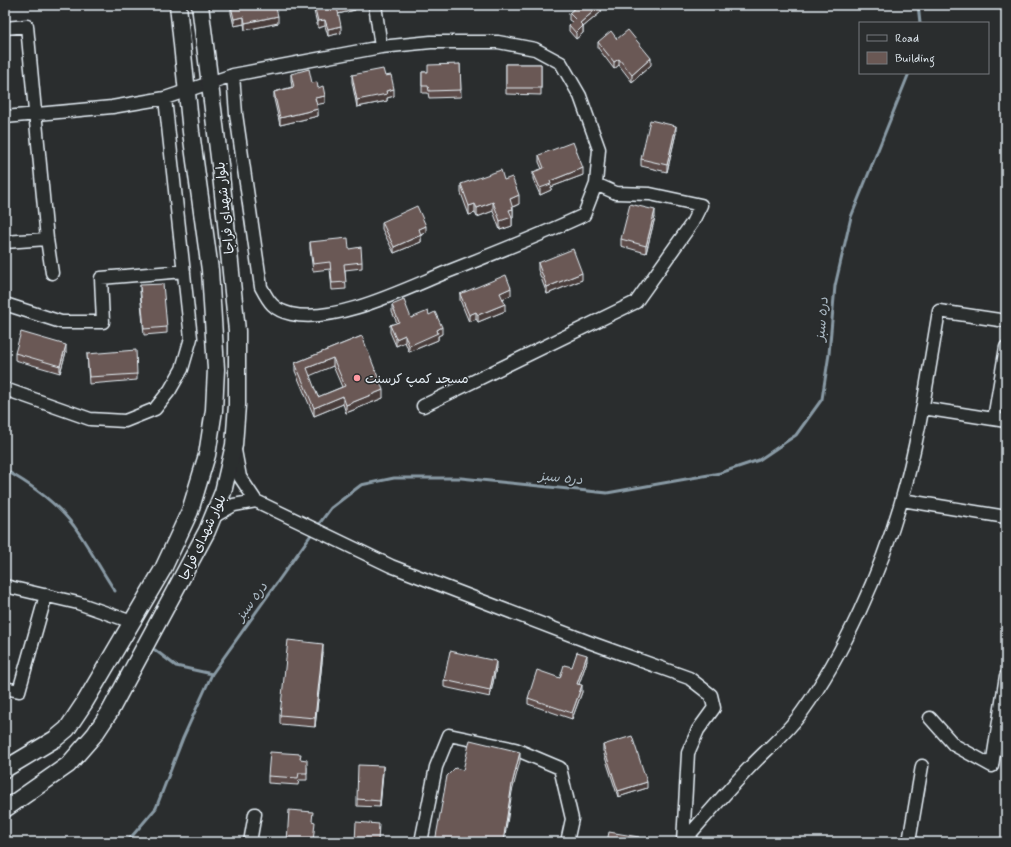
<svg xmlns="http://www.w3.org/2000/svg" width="1011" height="847" viewBox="0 0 1011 847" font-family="Mynerve,'Playpen Sans Arabic',sans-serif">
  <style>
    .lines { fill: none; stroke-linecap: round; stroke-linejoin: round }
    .stream { stroke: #899aa5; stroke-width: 3 }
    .minor-casing { stroke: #e8f1f8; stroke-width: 15 }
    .major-casing { stroke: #e8f1f8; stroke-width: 19 }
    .minor { stroke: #2a2d2e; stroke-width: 12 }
    .major { stroke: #2a2d2e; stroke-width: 16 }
    .wall { fill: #5b4c48; stroke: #e8f1f8; fill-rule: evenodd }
    .shaded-wall { fill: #4a3e3b; stroke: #e8f1f8 }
    .building { fill: #6a5854; stroke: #e8f1f8; fill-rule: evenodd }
    .poi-dot { fill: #ff9aa2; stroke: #2a2d2e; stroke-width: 1.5 }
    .labels { text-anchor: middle; stroke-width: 3; stroke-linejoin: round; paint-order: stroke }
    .street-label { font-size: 13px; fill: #e8f1f8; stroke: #2a2d2e }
    .poi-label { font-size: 13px; fill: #e8f1f8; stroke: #2a2d2e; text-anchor: start }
    .water-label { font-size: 14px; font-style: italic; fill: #a9b7c1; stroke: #2a2d2e }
  </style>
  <rect width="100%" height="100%" fill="#2a2d2e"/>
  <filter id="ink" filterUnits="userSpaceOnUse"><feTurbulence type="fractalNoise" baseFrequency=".025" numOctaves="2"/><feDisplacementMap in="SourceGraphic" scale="8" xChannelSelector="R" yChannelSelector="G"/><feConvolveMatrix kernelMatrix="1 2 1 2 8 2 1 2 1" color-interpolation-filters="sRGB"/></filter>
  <g filter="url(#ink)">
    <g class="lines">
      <path class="stream" d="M918,5l2,18
        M5,470c25,14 51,32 69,56 15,21 27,44 41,65
        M316,528l15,-20 30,-23 33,-7h67l146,15 113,-20 39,-13 37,-25 26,-36 7,-45 6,-68 16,-69 58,-144
        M155,650l21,16 36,8
        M127,842l29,-34 27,-70 29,-64 101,-142"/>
      <defs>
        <path id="minor" d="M375,5l6,42
          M5,28l22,-2 20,213 5,34
          M5,117l107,-10 53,-9 68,-23 148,-28 50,-5h67l37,7 26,14 19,33 19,53 -3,35 -12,31c-45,21 -91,39 -137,57 -42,17 -111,52 -156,42 -18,-4 -22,-12 -30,-27l-25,-173 -3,-39
          M5,242l42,-3
          M5,304l56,18h42l-2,-44 83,-7
          M5,389l85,30 35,2 30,-12 15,-19 12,-21 9,-31 -26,-240
          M423,406l213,-104 56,-79 9,-18 -51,-11 -34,-1 -20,-9
          M923,408l83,13
          M994,419l12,-72
          M902,500l104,17
          M256,501l135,65 198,76 100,36 22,17 3,13 -16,22 -10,23 -5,89
          M213,517l21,-12 22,-4 -16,-24 -5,-27
          M5,586l73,17 54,19
          M5,688l14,3 27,-96
          M930,718l24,27 38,21 14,-90
          M250,842l5,-28
          M421,842l15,-75 13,-32 66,14 45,19 12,51 -5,23
          M683,842c22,-25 44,-51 67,-75 17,-18 38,-35 52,-55 42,-58 79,-141 99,-210 18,-62 27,-127 38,-191l67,10
          M909,842l13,-76"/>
        <path id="major" d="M5,769l50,-30 12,-10 18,-27 78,-133 27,-58 17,-56 7,-45 2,-41 -6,-99 -19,-138 -13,-127
          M5,809l63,-44 27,-31 14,-21 98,-182 16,-39 11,-47 3,-40v-74l-17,-166 -20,-160"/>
      </defs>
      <use href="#minor" class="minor-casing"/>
      <use href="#major" class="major-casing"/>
      <use href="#minor" class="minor"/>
      <use href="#major" class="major"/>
    </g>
    <path class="wall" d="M314,5h41v5l-17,4 3,19 -13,3 -3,-10 -7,2 -4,-17z
      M568,5h33v7l-18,15v6l-7,6 -7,-8v-6l3,-3 -3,-2v-7l4,-3z
      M231,6l47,17 -33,7 -1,-6 -10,2 -3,-13z
      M617,39l34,26 -19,17 -13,-17 -5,4 -16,-21v-6z
      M460,64l1,33 -32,1 -1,-5h-6v-21h6z
      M506,64h35v31l-35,-1z
      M291,74l21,9 6,5 7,15 -8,1 1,12 -38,9 -6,-26v-7l18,-5 -1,-7z
      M352,75l33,1 9,20 -7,2v3l-30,6 -5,-25z
      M676,133l-9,39 -26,-6v-7z
      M539,155l44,20 -32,12v3l-11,5 -7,-16v-7l9,-3 -3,-7z
      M504,180l15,24 -6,3v11h-1v8l-12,4 -7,-19 -16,6 -2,-4 -6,2 -8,-22v-9z
      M655,217l-9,36 -25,-7v-7z
      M382,222l44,10 -5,3v7l-27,11 -12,-24z
      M310,242l52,20v6l-17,2 1,19 -14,1 -2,-21 -17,2 -3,-22z
      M538,263l44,17 -35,14 -9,-24z
      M140,285l27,42v6l-23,2 -4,-43z
      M460,294l51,1 -9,4 3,12 -27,11 -2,-3 -7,3 -9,-22z
      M392,305l19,13 18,-3 13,19 -4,2v4l-29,12 -4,-10 -9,4 -6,-14v-7l7,-2 -5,-11z
      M362,336l21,62 -37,15 -3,-9 -29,12 -19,-45v-8zM333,366l9,21 -24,10 -9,-22z
      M66,352l-6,21 -45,-13v-7z
      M87,354l50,20v6l-48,4z
      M323,653l-8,74 -35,-3v-9z
      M587,661l-8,23 3,8 -10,27 -44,-15v-6l32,-20 12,-11z
      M496,668l-6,29 -46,-10v-7z
      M603,745l44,43 -29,9 -15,-46z
      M301,759l6,8v13h-8l-1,5 -30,-2v-7z
      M383,772l-3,35 -23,-1v-7z"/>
    <path class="shaded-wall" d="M348,5h7v5l-18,4v-7z
      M601,5v7l-18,15v6l-7,6v-6l4,-10z
      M278,16v7l-33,7v-7z
      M244,17v7l-10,2v-7z
      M325,20v6l-7,2v-7z
      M341,26v7l-13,3v-7z
      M651,58v7l-19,17v-7z
      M619,59v6l-5,4v-7z
      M394,89v7l-7,2v3l-30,6v-7l29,-9z
      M325,96v7l-10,2v-7z
      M318,109v7l-38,9v-7z
      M676,126v7l-9,39v-7z
      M583,168v7l-32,12v3l-11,5v-7l10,-7z
      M519,195v9l-9,4v-9z
      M493,202v9l-16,6v-9z
      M475,204v9l-6,2v-9z
      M513,209v9h-1v8l-12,4v-9l9,-11z
      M655,210v7l-9,36v-7z
      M426,226v6l-7,4v-7z
      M421,235v7l-27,11v-6z
      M582,273v7l-35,14v-7z
      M511,288v7l-11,5v-7z
      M505,304v7l-27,11v-7z
      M476,312v7l-7,3v-7z
      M442,327v7l-4,2v4l-29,12v-6l28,-16z
      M405,335v7l-9,4v-7z
      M66,345v7l-6,21v-7z
      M333,358v8l-26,11v-9z
      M383,390v8l-37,15v-8z
      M343,396v8l-29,12v-8z
      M323,644v9l-8,74v-9z
      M587,655v6l-10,29v-6z
      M496,661v7l-6,29v-7z
      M582,685v7l-10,27v-6z
      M520,752v9l-8,31 -8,50h-1l9,-58z
      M383,766v6l-3,35v-6z
      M647,782v6l-29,9v-6z"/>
    <path class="building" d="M235,5h40l3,11 -33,7 -1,-6 -10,2 -3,-13z
      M314,5h34l-11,2 4,19 -13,3 -3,-9 -7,1z
      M574,5h27l-21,18 3,3 -7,7 -7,-8 6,-6 -6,-6 7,-6z
      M628,30l23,28 -19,17 -13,-16 -5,3 -16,-20 13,-11 6,8z
      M460,64l1,26 -32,1 -1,-5h-6v-14h6v-7z
      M506,64h35v24h-35z
      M309,69l3,14 5,-1 1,6 5,-2 2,10 -10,2 3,11 -38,9 -6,-26 20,-5 -3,-13z
      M383,69l2,7 6,-1 3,14 -8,2 1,3 -30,6 -5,-25z
      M650,120l26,6 -9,39 -26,-6z
      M573,142l10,26 -33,13 1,3 -11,4 -7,-16 11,-4 -5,-13z
      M501,170l3,10 8,-3 7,18 -9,4 3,10 -4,1 3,7 -12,4 -7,-19 -16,6 -2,-4 -6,2 -8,-22z
      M630,204l25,6 -9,36 -25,-7z
      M417,206l9,20 -7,3 2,6 -27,12 -12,-25z
      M348,238l1,11 12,-2 1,15 -18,2 2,18 -14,1 -2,-21 -17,2 -3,-22z
      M573,249l9,24 -35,14 -9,-24z
      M506,275l5,13 -11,5 5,11 -27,11 -2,-3 -7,3 -9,-21z
      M163,284l4,43 -23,2 -4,-44z
      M404,300l7,18 17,-7 1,4 6,-3 7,15 -5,3 1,3 -29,13 -4,-11 -9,4 -6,-14 9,-3 -7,-17z
      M21,332l45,13 -6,21 -45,-13z
      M362,336l21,54 -37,15 -3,-9 -29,12 -19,-45zM333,358l12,28 -27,11 -11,-29z
      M136,350l1,24 -48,3 -2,-23z
      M288,640l35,4 -8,74 -35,-3z
      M450,651l46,10 -6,29 -46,-10z
      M577,652l10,3 -10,29 5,1 -10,28 -44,-15 9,-28 23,8 4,-13 8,2z
      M632,736l15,46 -29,9 -15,-46z
      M470,740l50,12 -8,32 -9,58h-68l12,-66 8,-8 8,2z
      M270,752l31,2 -1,5 7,1v13h-8l-1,5 -30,-2z
      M358,765l25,1 -3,35 -23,-2z
      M289,810l24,2 -1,9 3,1 -2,20h-26z
      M356,822l23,2 -1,18h-23z
      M609,832l30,5 -1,5h-31z"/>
  </g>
  <circle class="poi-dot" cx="357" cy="378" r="4"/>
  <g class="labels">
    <g class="street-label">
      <text transform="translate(224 208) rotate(-96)" y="5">بلوار شهدای فراجا</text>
      <text transform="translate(202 537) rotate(-65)" y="5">بلوار شهدای فراجا</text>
    </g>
    <g class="poi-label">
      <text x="365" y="383">مسجد کمپ کرسنت</text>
    </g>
    <g class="water-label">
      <text transform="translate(821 319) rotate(-85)" y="5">دره سبز</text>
      <text transform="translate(561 477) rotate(6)" y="5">دره سبز</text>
      <text transform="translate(251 601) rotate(-54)" y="5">دره سبز</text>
    </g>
  </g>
  <rect width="1011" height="847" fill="none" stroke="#2a2d2e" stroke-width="20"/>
  <rect x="10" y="10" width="991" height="827" fill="none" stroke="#e8f1f8" stroke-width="1.5" filter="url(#ink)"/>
  <rect x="859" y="22" width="130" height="52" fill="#2a2d2e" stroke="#767b7f"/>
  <rect x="867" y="35" width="20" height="6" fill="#2a2d2e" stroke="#767b7f"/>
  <text x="895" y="42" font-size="12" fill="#e8f1f8">Road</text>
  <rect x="867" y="52" width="20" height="12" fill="#6a5854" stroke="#767b7f"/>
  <text x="895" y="62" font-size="12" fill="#e8f1f8">Building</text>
</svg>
